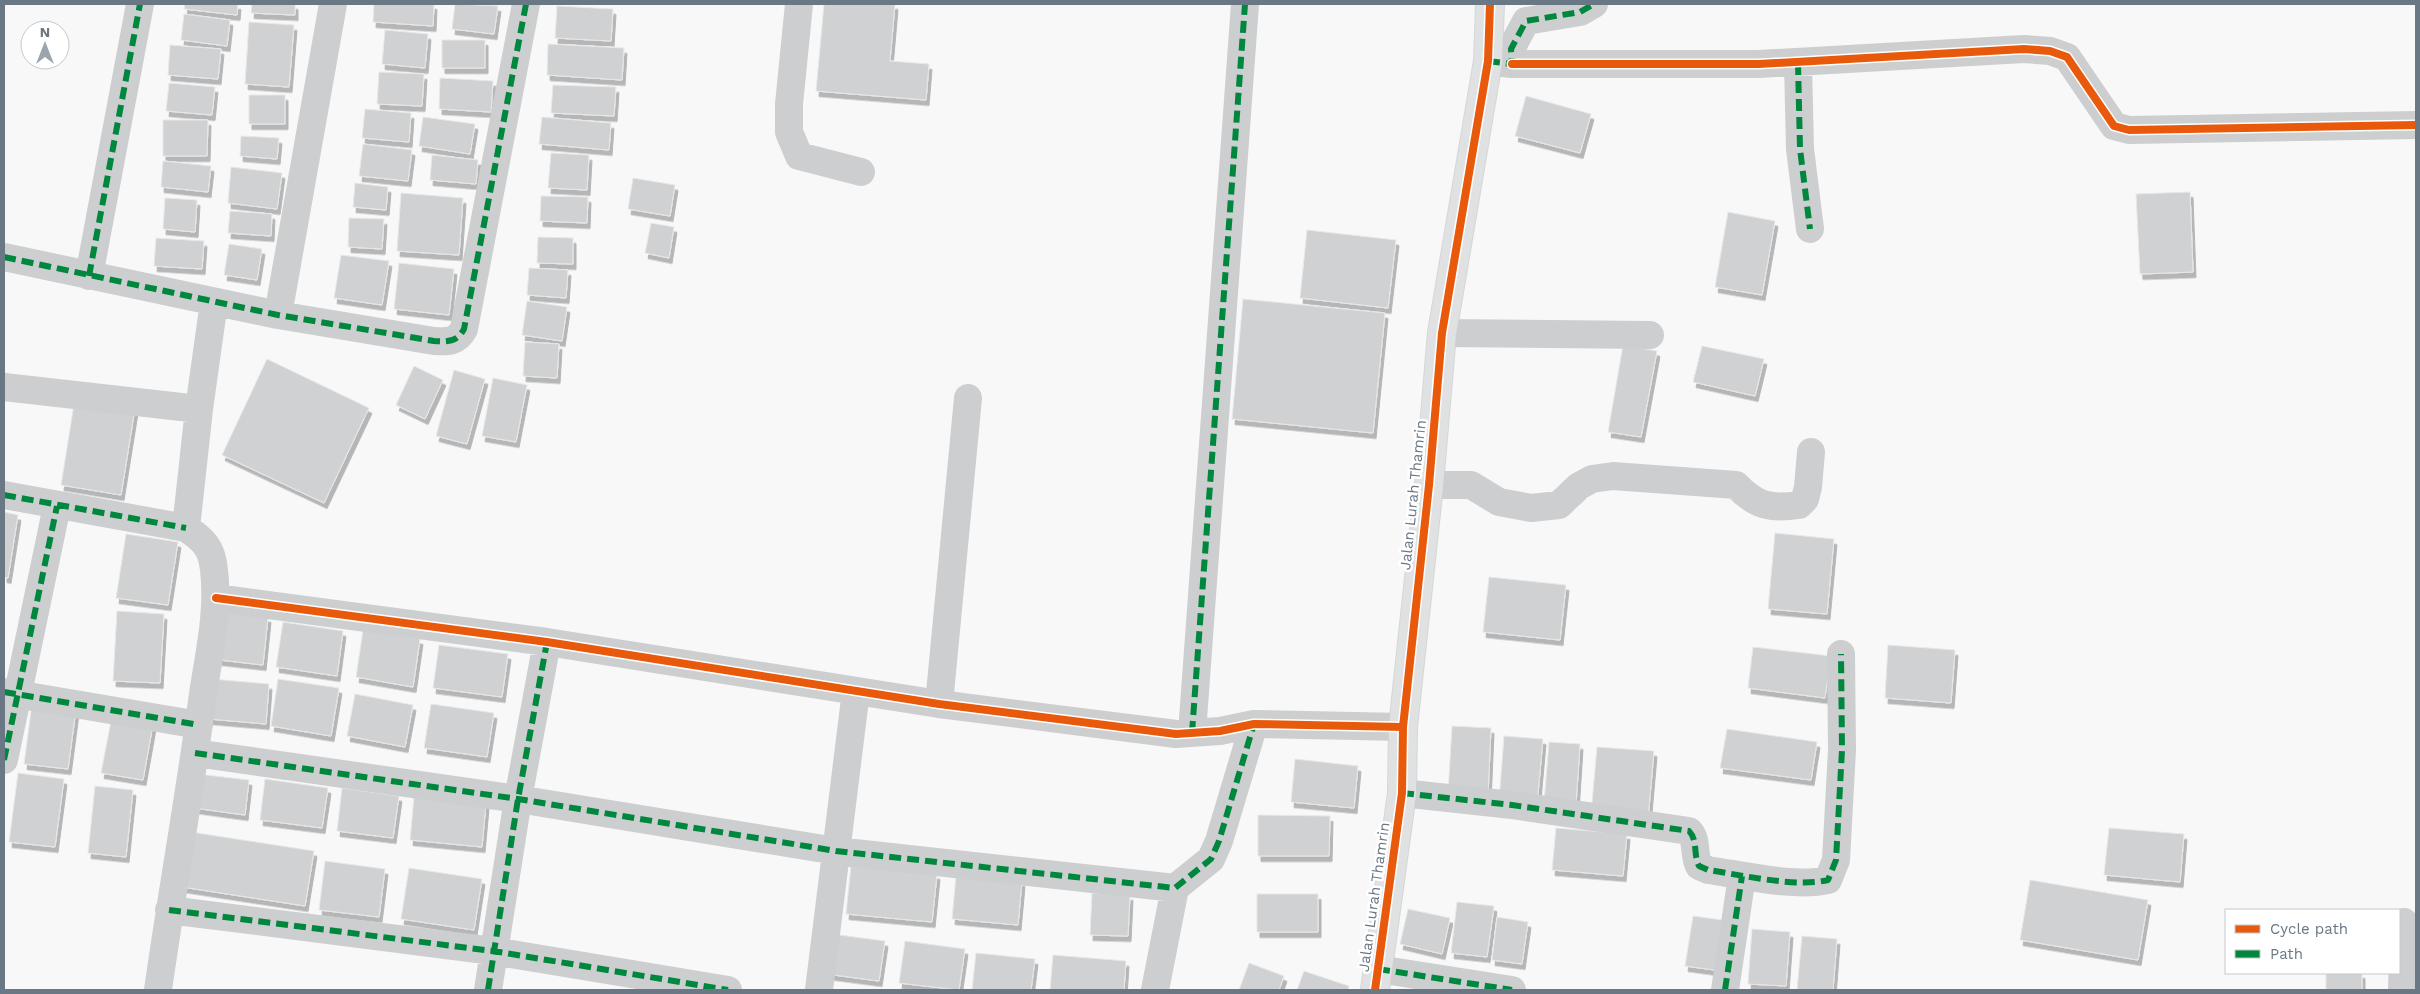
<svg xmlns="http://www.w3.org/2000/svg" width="2420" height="994" viewBox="0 0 2420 994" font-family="'Work Sans',sans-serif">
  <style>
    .building { fill: #cfd1d2; stroke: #e8e8e8; filter: url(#shadow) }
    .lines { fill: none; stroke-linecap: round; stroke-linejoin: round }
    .secondary-casing { stroke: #d5d6d6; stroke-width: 30 }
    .street { stroke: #cdcecf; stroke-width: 28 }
    .secondary { stroke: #e0e1e2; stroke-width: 28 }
    .quiet { stroke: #00873e; stroke-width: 6; stroke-dasharray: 12 6; stroke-linecap: butt }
    .cycleway-casing { stroke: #fff; stroke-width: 11 }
    .cycleway { stroke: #e8590c; stroke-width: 8 }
    .labels { text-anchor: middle; stroke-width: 5; stroke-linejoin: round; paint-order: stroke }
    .street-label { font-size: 15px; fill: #6a7885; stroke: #fff }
  </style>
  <defs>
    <filter id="shadow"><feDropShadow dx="3" dy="5.5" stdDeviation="0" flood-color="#0004"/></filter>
  </defs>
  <rect width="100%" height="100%" fill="#f8f8f8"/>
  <path class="building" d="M185,4h53l-1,11 -53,-6z
    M252,4h43v11l-44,-2z
    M374,4h60l-1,22 -60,-4z
    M455,4l43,2 -4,28 -42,-5z
    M824,4h71l-5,57 39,3 -3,36 -110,-9z
    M557,6l56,3 -2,32 -56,-3z
    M184,14l46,6 -3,26 -46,-6z
    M249,22l45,3 -5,62 -44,-3z
    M385,30l43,4 -3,34 -43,-4z
    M442,40h43v28h-43z
    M548,44l76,4 -2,32 -75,-5z
    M170,45l51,4 -3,30 -50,-4z
    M379,72l45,2 -2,32 -45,-2z
    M440,78l53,3 -2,31 -52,-3z
    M169,83l46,4 -3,28 -46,-4z
    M553,85l63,2 -2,29 -63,-3z
    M249,95h36v29h-36z
    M1526,96l65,18 -11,39 -65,-17z
    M365,109l46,4 -2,29 -47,-4z
    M423,117l52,7 -5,30 -51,-8z
    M542,117l69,6 -2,27 -70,-6z
    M163,120h45l-1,36h-44z
    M241,136l38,2 -2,21 -37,-3z
    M363,144l49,6 -4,31 -49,-5z
    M551,153l38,2 -2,35 -39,-2z
    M432,155l46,5 -2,24 -46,-4z
    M163,161l48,5 -3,26 -47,-5z
    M231,167l51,6 -5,36 -49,-6z
    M633,178l42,7 -5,31 -42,-7z
    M355,183l33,4 -2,23 -33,-3z
    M2190,192l3,80 -53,2 -4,-80z
    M401,193l62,5 -4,57 -62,-4z
    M541,196l47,1 -1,26 -47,-2z
    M165,198l32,2 -2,32 -32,-3z
    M230,211l42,3 -1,22 -43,-3z
    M1728,212l47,9 -13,74 -47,-8z
    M349,218l35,1 -2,30 -34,-2z
    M651,223l23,4 -5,31 -24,-5z
    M1307,230l89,10 -8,68 -88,-10z
    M538,237l35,1v26l-36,-1z
    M156,238l48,3 -2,28 -48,-3z
    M229,244l33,5 -5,31 -33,-5z
    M341,255l48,6 -7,44 -48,-7z
    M399,263l55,6 -5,46 -55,-6z
    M529,268l39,2 -2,28 -39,-3z
    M1243,299l142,14 -12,120 -141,-14z
    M527,301l40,6 -5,34 -40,-6z
    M525,342l34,2 -2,34 -34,-2z
    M1623,345l34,6 -16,86 -33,-5z
    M1702,346l62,13 -9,37 -62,-14z
    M267,359l102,49 -45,95 -102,-48z
    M414,366l29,14 -18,39 -29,-14z
    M454,370l31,9 -18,65 -31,-8z
    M493,378l34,7 -11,57 -34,-6z
    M75,398l60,10 -14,87 -60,-10z
    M4,512l14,3 -10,63 -4,-1z
    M1775,533l59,6 -7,75 -59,-5z
    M126,534l52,8 -10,63 -52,-7z
    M1489,577l77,8 -6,55 -77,-8z
    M117,611l47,3 -4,69 -47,-2z
    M217,611l51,6 -5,48 -52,-6z
    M283,622l60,9 -6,45 -61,-9z
    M363,630l57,9 -7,48 -57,-10z
    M439,645l69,9 -6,43 -69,-9z
    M1888,645l67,5 -4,53 -66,-5z
    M1753,647l78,9 -6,42 -77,-10z
    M212,679l57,5 -3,40 -57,-5z
    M278,679l61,9 -8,48 -60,-10z
    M355,694l58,11 -8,42 -58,-11z
    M32,704l44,5 -8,60 -44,-5z
    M431,704l63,9 -7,44 -63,-9z
    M112,716l41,8 -10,56 -42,-7z
    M1452,726l39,2 -3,68 -40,-2z
    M1727,729l90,13 -6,38 -91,-12z
    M1504,736l39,3 -6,66 -38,-4z
    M1549,742l31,2 -4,61 -32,-2z
    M1597,747l57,4 -6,68 -57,-5z
    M1295,759l63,7 -4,42 -63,-6z
    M18,773l46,6 -9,68 -46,-5z
    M198,774l51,6 -4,35 -51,-7z
    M265,779l63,9 -6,40 -62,-8z
    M95,786l38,4 -7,67 -38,-4z
    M342,788l57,8 -6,42 -56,-7z
    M414,796l72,7 -4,44 -72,-7z
    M1258,815l72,1 -1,40h-71z
    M1556,828l71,6 -4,42 -71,-6z
    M2109,828l75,6 -4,48 -76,-7z
    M191,832l123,19 -9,55 -123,-19z
    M325,861l60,8 -6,48 -60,-7z
    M851,865l86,9 -5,48 -86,-8z
    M409,868l73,11 -8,51 -73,-11z
    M956,876l66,5 -4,44 -66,-6z
    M2030,880l118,20 -10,60 -118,-20z
    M1092,893l38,2 -2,41 -38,-1z
    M1257,894h61v38h-61z
    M1457,902l37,4 -7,51 -36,-4z
    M1408,909l42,9 -8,36 -42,-10z
    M1693,916l37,5 -8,50 -37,-5z
    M1497,917l31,5 -6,42 -30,-4z
    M1752,929l38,3 -4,54 -38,-2z
    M832,934l53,7 -6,40 -53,-7z
    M1802,936l35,3 -4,51h-36z
    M905,941l60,8 -6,41 -60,-7z
    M976,953l59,6 -4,31h-59z
    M1053,955l73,6 -2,29h-74z
    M1249,963l35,13 -5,14h-40z
    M1304,971l45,15 -1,4h-51z
    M2326,973h36v17h-36z"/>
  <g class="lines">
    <defs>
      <path id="secondary" d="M1375,990l27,-197 1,-66 26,-242 13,-152 46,-272 2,-57"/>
    </defs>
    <use href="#secondary" class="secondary-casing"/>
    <path class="street" d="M799,4l-10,100v28l10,24 62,16
      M1494,62l18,2 -1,-15 15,-28 54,-9 14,-8
      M1798,63l2,86 10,80
      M1512,64h247l265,-15 26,2 17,6 47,69 15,4 287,-5
      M4,257l274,58 156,26c14,1 23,1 30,-12l62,-325
      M89,276l51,-272
      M278,315l55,-311
      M1442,333l208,2
      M4,387l195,22
      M1429,485h42l28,17 32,6 28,-3 20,-19 13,-7 21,-3 123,9c20,21 34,24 63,20l6,-6 3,-12 3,-35
      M4,495l182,33c18,12 26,20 28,42 5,41 -5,84 -11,124 -13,99 -31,197 -45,296
      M186,528l13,-119 15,-107
      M216,598l331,44 392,62 237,30 44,-3 34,-7 149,3
      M4,692l195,33
      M939,704l29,-306
      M1192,733l53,-729
      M195,753l323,46 318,52 339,37 36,-29 8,-18 35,-117
      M4,760l53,-254
      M1402,793l110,12 177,26c9,9 4,23 10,35l9,4c34,5 88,18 120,10l8,-20 6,-110 -1,-96
      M169,910l324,41 235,39
      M1378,969l134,21
      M488,990l30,-191 29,-157
      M819,990l37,-299
      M1155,990l20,-102
      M1725,990l17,-114
      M2402,990l2,-68"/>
    <use href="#secondary" class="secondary"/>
    <path class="quiet" d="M1488,61l24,3 -1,-15 15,-28 54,-9 14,-8
      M1798,63l2,86 10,80
      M4,257l274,58 156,26c14,1 23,1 30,-12l62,-325
      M89,276l51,-272
      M4,495l182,33
      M4,692l195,33
      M1192,733l53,-729
      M195,753l323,46 318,52 339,37 36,-29 8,-18 35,-117
      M4,760l53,-254
      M1402,793l110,12 177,26c9,9 4,23 10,35l9,4c34,5 88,18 120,10l8,-20 6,-110 -1,-96
      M169,910l324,41 235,39
      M1378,969l134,21
      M488,990l30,-191 29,-157
      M1725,990l17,-114"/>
    <defs>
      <path id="cycleway" d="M1512,64h247l265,-15 26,2 17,6 47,69 15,4 287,-5
        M216,598l331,44 392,62 237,30 44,-3 34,-7 149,3
        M1375,990l27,-197 1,-66 26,-242 13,-152 46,-272 2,-57"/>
    </defs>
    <use href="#cycleway" class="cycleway-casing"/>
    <use href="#cycleway" class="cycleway"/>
  </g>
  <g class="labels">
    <g class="street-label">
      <text transform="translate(1413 495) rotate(-84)" y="5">Jalan Lurah Thamrin</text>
      <text transform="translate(1374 897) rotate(-82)" y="5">Jalan Lurah Thamrin</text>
    </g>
  </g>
  <rect width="2420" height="994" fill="none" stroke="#6a7885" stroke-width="10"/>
  <rect x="2225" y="909" width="175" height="65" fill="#ffffff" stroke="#c3c9ce"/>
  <rect x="2235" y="925" width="25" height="8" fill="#e8590c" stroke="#c3c9ce"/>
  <text x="2270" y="934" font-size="15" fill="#6a7885">Cycle path</text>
  <rect x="2235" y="950" width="25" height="8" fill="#00873e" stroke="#c3c9ce"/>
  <text x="2270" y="959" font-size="15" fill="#6a7885">Path</text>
  <g transform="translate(45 45)"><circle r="24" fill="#ffffff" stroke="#c3c9ce"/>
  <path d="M0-4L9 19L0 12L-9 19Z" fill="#9ca5ad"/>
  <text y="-8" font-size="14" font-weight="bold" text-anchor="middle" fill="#6a7885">N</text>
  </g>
</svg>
